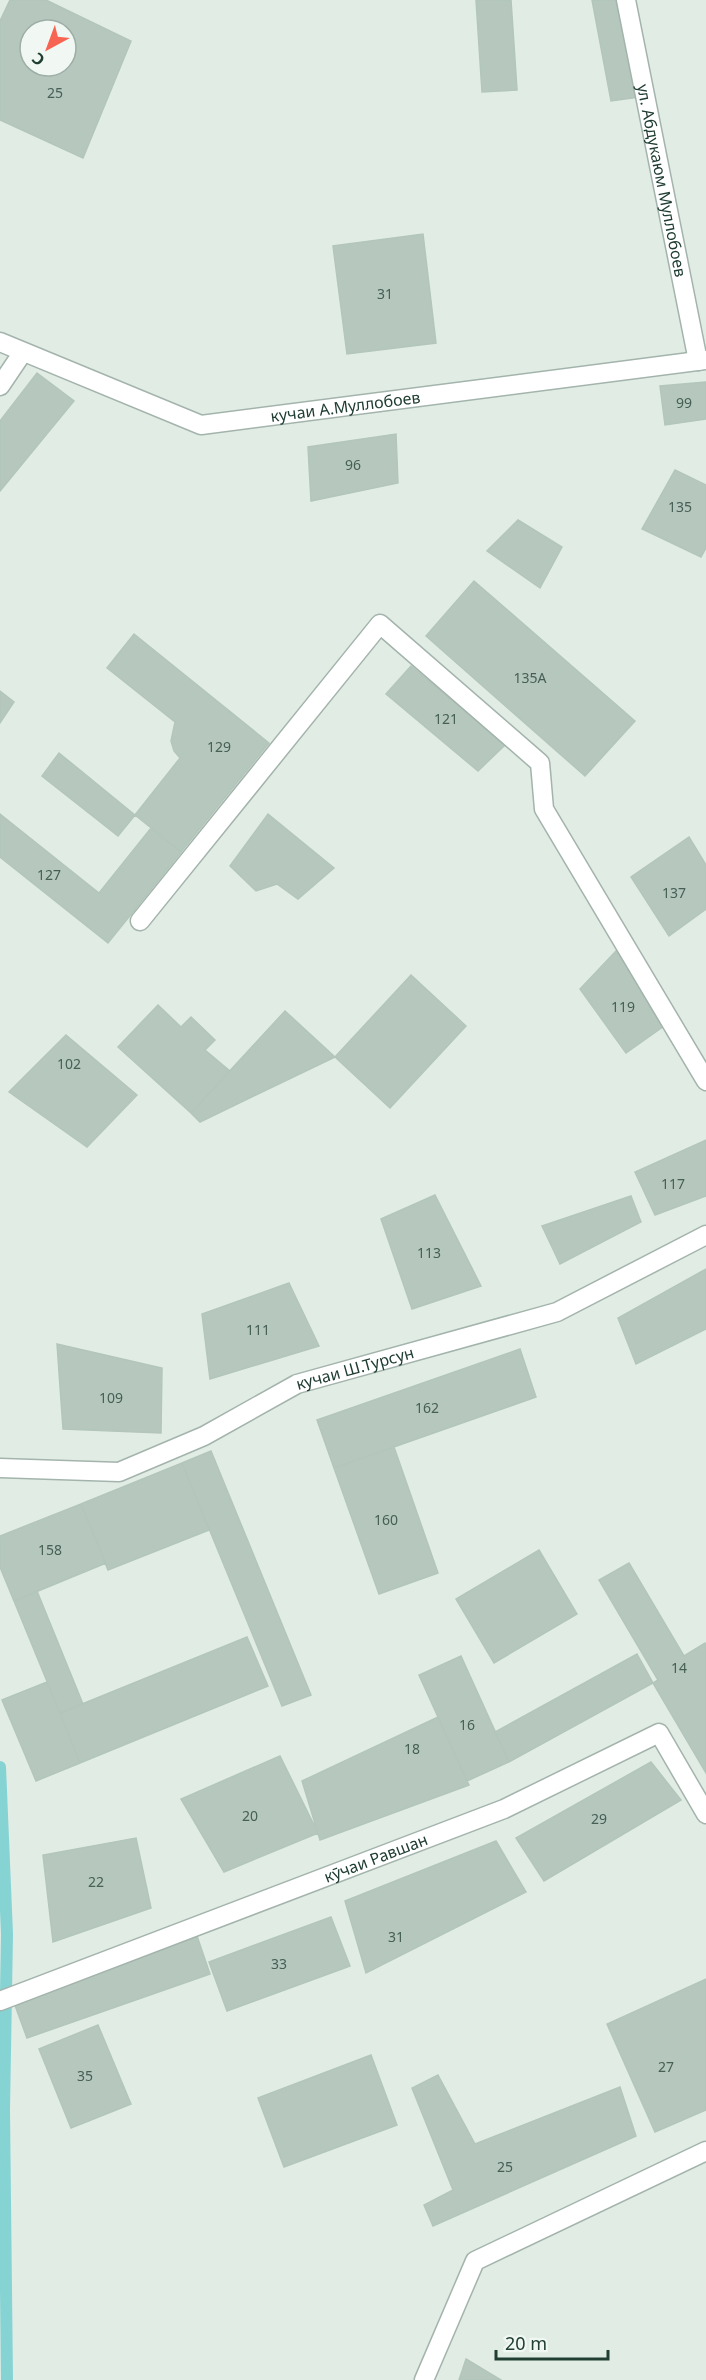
<svg xmlns="http://www.w3.org/2000/svg" width="706" height="2380" viewBox="0 0 706 2380" font-family="'Noto Sans',sans-serif">
  <style>
    .lines { fill: none; stroke-linecap: round; stroke-linejoin: round }
    .stream { stroke: #86d3d4; stroke-width: 12 }
    .building { fill: #b6c7be; stroke: #b3c6bb; stroke-width: 1.5; fill-rule: evenodd }
    .minor-casing { stroke: #a3b4ac; stroke-width: 21 }
    .minor { stroke: #fff; stroke-width: 18 }
    .labels { text-anchor: middle; stroke-width: 4.5; stroke-linejoin: round; paint-order: stroke }
    .number-label { font-size: 14px; fill: #466055 }
    .street-label { font-size: 16px; fill: #203e32; stroke: #f1f8f4 }
  </style>
  <rect width="100%" height="100%" fill="#e1ece5"/>
  <g class="lines">
    <path class="stream" d="M0,1767l7,167 -3,176 3,270"/>
  </g>
  <path class="building" d="M10,0h36l85,41 -48,117 -83,-38v-99zM30,30h36v36h-36z
    M476,0h35l6,90 -35,2z
    M592,0h27l20,97 -28,4z
    M423,234l13,109 -89,11 -14,-108z
    M37,373l37,28 -74,90v-70z
    M706,382v37l-41,6 -5,-39z
    M396,434l2,49 -87,18 -3,-54z
    M675,470l31,15v63l-5,9 -59,-28z
    M518,520l44,27 -22,41 -53,-37z
    M474,581l161,140 -50,55 -159,-140z
    M134,634l135,109 -88,109 -46,-37 45,-57 -6,-7 -3,-10 4,-19 -68,-54z
    M411,666l94,79 -27,26 -92,-77z
    M0,691l14,11 -14,21z
    M59,753l76,62 -17,21 -76,-60z
    M0,814l99,79 52,-65 30,24 -73,91 -108,-86z
    M268,814l66,54 -36,31 -21,-15 -21,7 -26,-25z
    M689,837l17,28v44l-37,27 -38,-59z
    M617,950l47,76 -38,27 -46,-64z
    M411,975l55,51 -76,82 -55,-51z
    M158,1005l23,22 10,-10 24,23 -10,10 25,21 -39,42 -73,-66z
    M285,1011l50,46 -135,65 -9,-9z
    M66,1035l71,60 -50,52 -78,-55z
    M706,1140v56l-51,19 -20,-43z
    M435,1195l46,91 -69,23 -31,-90z
    M631,1196l10,26 -81,42 -18,-38z
    M706,1269v60l-70,35 -18,-46z
    M289,1283l30,63 -109,33 -8,-65z
    M57,1344l105,24 -1,65 -98,-4z
    M520,1349l16,48 -202,71 -17,-48z
    M394,1447l44,126 -59,21 -45,-126z
    M211,1451l100,244 -29,11 -100,-243z
    M182,1463l27,67 -101,40 -27,-66z
    M81,1504l25,59 -92,38 -14,-34v-31z
    M539,1550l38,64 -83,49 -38,-64z
    M629,1563l55,93 21,-13 1,2v128l-53,-90 5,-3 -59,-100z
    M37,1591l46,113 -23,9 -46,-112z
    M247,1637l21,49 -188,77 -20,-50z
    M637,1654l16,29 -144,79 -14,-30z
    M461,1656l48,106 -42,19 -48,-106z
    M47,1682l33,81 -44,18 -34,-81z
    M438,1717l31,68 -149,55 -18,-59z
    M280,1756l38,77 -94,39 -43,-73z
    M651,1762l30,38 -137,81 -28,-43z
    M136,1838l15,70 -98,34 -10,-87z
    M496,1841l30,51 -160,81 -21,-72z
    M331,1917l19,49 -123,45 -18,-49z
    M197,1936l13,38 -183,64 -14,-38z
    M706,1979v131l-51,22 -48,-108z
    M98,2025l33,79 -60,24 -32,-79z
    M371,2055l26,70 -113,42 -26,-69z
    M438,2075l37,69 145,-57 16,49 -203,90 -9,-21 29,-15 -41,-102z
    M466,2359l35,21h-42z"/>
  <g class="lines">
    <defs>
      <g id="minor">
        <path id="s1" d="M626,0l72,361"/>
        <path id="s2" d="M0,342l201,83 505,-65"/>
        <path d="M0,386l23,-34"/>
        <path d="M140,921l240,-297 160,139 4,46 162,272"/>
        <path id="s3" d="M0,1468l119,4 85,-36 93,-52 260,-72 149,-77"/>
        <path id="s4" d="M0,2001l504,-192 155,-76 47,81"/>
        <path d="M424,2380l51,-119 231,-110"/>
      </g>
    </defs>
    <use href="#minor" class="minor-casing"/>
    <use href="#minor" class="minor"/>
  </g>
  <g class="labels">
    <g class="number-label">
      <text x="55" y="98">25</text>
      <text x="385" y="299">31</text>
      <text x="684" y="408">99</text>
      <text x="353" y="470">96</text>
      <text x="680" y="512">135</text>
      <text x="530" y="683">135А</text>
      <text x="446" y="724">121</text>
      <text x="219" y="752">129</text>
      <text x="49" y="880">127</text>
      <text x="674" y="898">137</text>
      <text x="623" y="1012">119</text>
      <text x="69" y="1069">102</text>
      <text x="673" y="1189">117</text>
      <text x="429" y="1258">113</text>
      <text x="258" y="1335">111</text>
      <text x="111" y="1403">109</text>
      <text x="427" y="1413">162</text>
      <text x="386" y="1525">160</text>
      <text x="50" y="1555">158</text>
      <text x="679" y="1673">14</text>
      <text x="467" y="1730">16</text>
      <text x="412" y="1754">18</text>
      <text x="250" y="1821">20</text>
      <text x="599" y="1824">29</text>
      <text x="96" y="1887">22</text>
      <text x="396" y="1942">31</text>
      <text x="279" y="1969">33</text>
      <text x="666" y="2072">27</text>
      <text x="85" y="2081">35</text>
      <text x="505" y="2172">25</text>
    </g>
    <g class="street-label">
      <text dy="6" stroke="none"><textPath href="#s1" startOffset="184">ул. Абдукаюм Муллобоев</textPath></text>
      <text dy="6" stroke="none"><textPath href="#s2" startOffset="363">кучаи А.Муллобоев</textPath></text>
      <text dy="6" stroke="none"><textPath href="#s3" startOffset="378">кучаи Ш.Турсун</textPath></text>
      <text dy="6" stroke="none"><textPath href="#s4" startOffset="402">кӯчаи Равшан</textPath></text>
    </g>
  </g>
  <g transform="translate(48 48) rotate(221)"><circle r="28" fill="#f1f8f4" stroke="#9daea6" stroke-width="1.5"/>
  <path d="M0-4.5L10 22L0 15L-10 22Z" fill="#f86452"/>
  <text y="-9" font-size="16" font-weight="bold" text-anchor="middle" fill="#203e32">С</text>
  </g>
  <path d="M496 2350v9h112v-9" fill="none" stroke="#203e32" stroke-width="3"/>
  <text x="505" y="2350" font-size="18" fill="#203e32" stroke="#f1f8f4" stroke-width="4.5" paint-order="stroke">20 m</text>
</svg>
